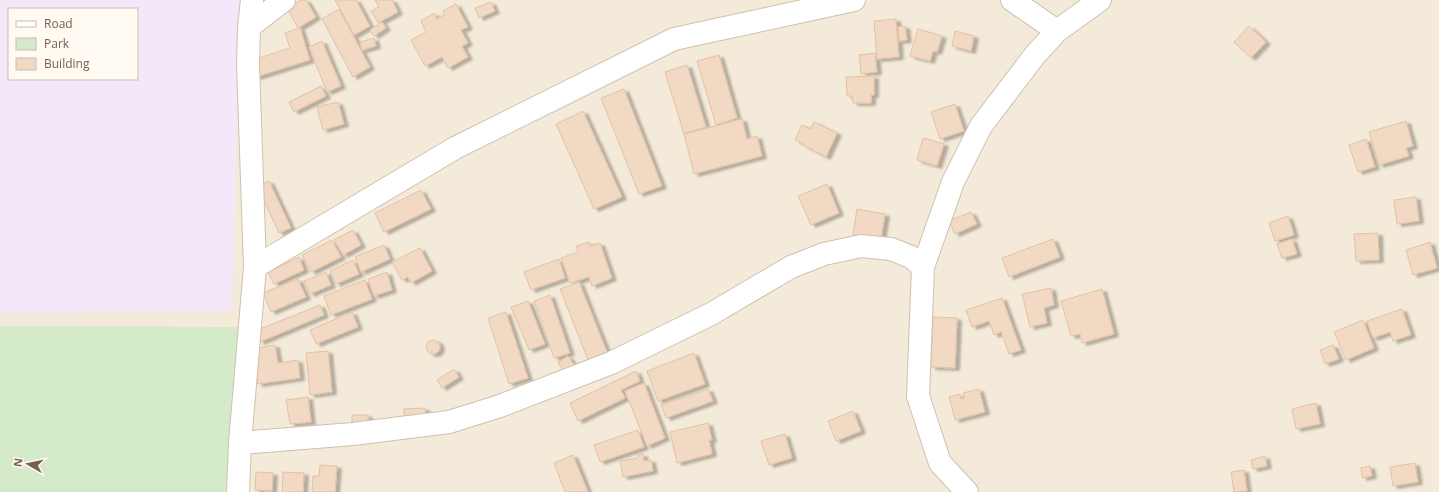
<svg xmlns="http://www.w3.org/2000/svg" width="1439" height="492" viewBox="0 0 1439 492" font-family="'Open Sans',sans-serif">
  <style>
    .residential { fill: #f4ead9; fill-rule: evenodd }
    .education { fill: #f4e7f9; fill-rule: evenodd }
    .green { fill: #d4eac9 }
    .building { fill: #f1d9c3; stroke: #e3c1a4; filter: url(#shadow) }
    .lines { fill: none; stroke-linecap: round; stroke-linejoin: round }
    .minor-casing { stroke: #cfc0b0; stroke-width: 24 }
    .minor { stroke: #fff; stroke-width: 22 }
  </style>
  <defs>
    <filter id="shadow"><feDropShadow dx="4.5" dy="2.5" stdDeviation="1" flood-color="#0004"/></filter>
  </defs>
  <rect width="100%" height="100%" fill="#fcf7eb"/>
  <path class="residential" d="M0,0h1439v492h-1439zM9,9h128v70h-128z"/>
  <path class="education" d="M0,0h240l-8,311 -232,2zM9,9h128v70h-128z"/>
  <path class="green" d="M0,326l244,1 -12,165h-232z"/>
  <path class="building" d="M301,0h5l10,17 -18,11 -11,-20z
    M335,0h21l14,26 -16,9z
    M375,0h17l6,12 -20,11 -7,-12 8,-4z
    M491,2l4,9 -16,7 -4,-10z
    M456,4l12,23 -7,3 7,13 -6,3 6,11 -20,11 -6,-11 -17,9 -14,-26 15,-8 -5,-11 13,-8 3,6 7,-4 -1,-4z
    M339,9l31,58 -17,10 -31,-58z
    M896,19l3,38 -22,2 -3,-38z
    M382,22l4,6 -12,8 -4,-6z
    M905,26l2,14 -8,1 -1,-14z
    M1249,26l17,16 -15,16 -17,-16z
    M300,28l10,32 -54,17 -6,-16 40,-13 -5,-15z
    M918,29l24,7 -5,16 -4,-1 -3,10 -20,-5z
    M955,31l19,5 -3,15 -19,-5z
    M374,38l2,8 -14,4 -2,-8z
    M322,41l19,45 -14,6 -18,-45z
    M875,53l2,19 -16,2 -2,-19z
    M719,55l18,63 -21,7 -19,-64z
    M687,65l19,62 -22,7 -19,-62z
    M874,76v19h-3v8h-18l-1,-7h-5l-1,-19z
    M321,86l5,10 -32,16 -5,-10z
    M624,89l38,97 -23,8 -38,-96z
    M338,102l6,22 -21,6 -6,-23z
    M955,104l9,27 -24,8 -9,-27z
    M583,111l39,86 -28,12 -38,-85z
    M742,119l5,20 10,-3 5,20 -68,18 -10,-40z
    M1406,121l7,25 -7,2 3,8 -30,9 -10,-33z
    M814,122l23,11 -11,24 -23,-12v-1l-8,-4 7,-15 8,4z
    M923,138l21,6 -7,22 -20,-6z
    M1366,139l9,28 -17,5 -9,-27z
    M269,181l22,47 -12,5 -22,-47z
    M827,184l12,29 -28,12 -13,-29z
    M421,190l10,19 -47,23 -9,-19z
    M1416,197l3,24 -22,3 -3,-24z
    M857,209l28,5 -4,25 -28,-5z
    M971,212l6,12 -22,10 -6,-13z
    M1288,216l6,19 -19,6 -6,-18z
    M353,230l8,15 -18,10 -9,-15z
    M1378,233l1,27 -23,1 -2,-27z
    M1053,239l7,18 -51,20 -7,-19z
    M1292,239l5,15 -15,4 -5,-14z
    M332,240l9,17 -30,15 -9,-17z
    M589,242l1,4 10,-3 12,35 -20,8 -3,-9 -19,6 -9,-25 17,-6 -2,-6z
    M1430,242l7,26 -24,7 -7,-25z
    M384,245l6,14 -29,13 -6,-15z
    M420,248l12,23 -21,12 -3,-6 -6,3 -10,-18z
    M299,257l5,13 -30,14 -6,-12z
    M559,259l6,19 -34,12 -7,-18z
    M353,260l6,14 -23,10 -6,-13z
    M326,272l5,13 -21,9 -6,-13z
    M387,272l5,18 -18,6 -6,-17z
    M298,279l8,18 -35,15 -8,-19z
    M365,280l7,19 -41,16 -7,-19z
    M579,282l28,70 -19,8 -28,-71z
    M1051,288l3,17 -10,3 3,15 -17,4 -8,-33z
    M1102,289l12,45 -32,9 -2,-9 -9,2 -10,-35z
    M550,295l20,58 -16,5 -20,-57z
    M1002,298l19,52 -12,4 -8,-22 -7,3 -5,-14 -17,6 -6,-17z
    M528,301l17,43 -16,6 -18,-43z
    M320,305l4,10 -64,27 -5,-11z
    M1402,309l9,26 -18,6 -3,-9 -17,6 -6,-17z
    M352,312l6,15 -42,17 -6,-14z
    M506,312l22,66 -19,6 -21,-66z
    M933,317l24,1 -2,50 -24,-1z
    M1363,320l11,28 -28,12 -12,-28z
    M426 347a7 7 0 1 1 14 0a7 7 0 1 1-14 0Z
    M275,345l3,18 20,-3 2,18 -42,6 -6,-35z
    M1333,345l6,14 -14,5 -5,-14z
    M328,351l4,41 -22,3 -4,-42z
    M694,353l11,31 -47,17 -11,-30z
    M568,356l8,12 -10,7 -8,-12z
    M454,369l5,8 -17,11 -5,-8z
    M636,371l4,10 -19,9 4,8 -47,23 -8,-18z
    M644,383l21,55 -18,8 -22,-55z
    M708,389l5,12 -47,17 -5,-13z
    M979,389l6,23 -30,8 -6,-23 11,-3 1,5 4,-1 -2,-5z
    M308,397l3,25 -21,2 -4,-24z
    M1316,403l4,21 -24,5 -4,-20z
    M425,408l1,14h-22v-13z
    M853,411l8,20 -25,10 -8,-20z
    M352,415h16v12h-16z
    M708,423l4,17h-3l3,14 -35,9 -7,-31z
    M638,430l6,17 -44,15 -6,-17z
    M785,434l7,24 -23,7 -8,-24z
    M643,454l1,7 7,-1 2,11 -30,6 -3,-16 18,-3v-3z
    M573,455l15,37h-23l-11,-29z
    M1265,456l2,10 -14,3 -2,-9z
    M1415,463l3,19 -25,4 -3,-19z
    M320,465l17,1 -2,26h-23l1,-16h6z
    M1370,466l2,10 -10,2 -1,-10z
    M1244,470l3,21 -13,1 -3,-20z
    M256,472l17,1 -1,18 -17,-1z
    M283,472l21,1 -1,19h-21z"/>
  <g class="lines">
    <defs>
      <path id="minor" d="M1012,0l45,31 43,-31
        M249,27l35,-27
        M255,267l200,-119 219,-109 180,-39
        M923,267l30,-85 28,-56 54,-71 22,-24
        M240,443l113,-9 96,-12 51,-16 111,-43 100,-49 80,-47 33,-13 37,-8 30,3 20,8 12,10 -5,129 22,67 27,29
        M238,492l2,-49 15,-176 -7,-203 1,-37 3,-27"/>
    </defs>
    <use href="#minor" class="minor-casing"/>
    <use href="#minor" class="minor"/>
  </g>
  <rect x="8" y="8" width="130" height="72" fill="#fffaf2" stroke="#c9bcb0"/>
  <rect x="16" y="21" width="20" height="6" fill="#ffffff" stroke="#c9bcb0"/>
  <text x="44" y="28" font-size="12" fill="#77604e">Road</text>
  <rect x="16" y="38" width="20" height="12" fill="#d4eac9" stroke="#c9bcb0"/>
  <text x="44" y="48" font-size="12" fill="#77604e">Park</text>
  <rect x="16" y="58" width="20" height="12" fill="#f1d9c3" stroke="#c9bcb0"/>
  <text x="44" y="68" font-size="12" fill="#77604e">Building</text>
  <g transform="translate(28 464) rotate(279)" stroke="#fffaf2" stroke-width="3" paint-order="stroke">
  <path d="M0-3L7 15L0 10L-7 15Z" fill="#77604e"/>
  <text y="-6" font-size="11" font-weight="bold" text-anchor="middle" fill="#77604e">N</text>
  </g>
</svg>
